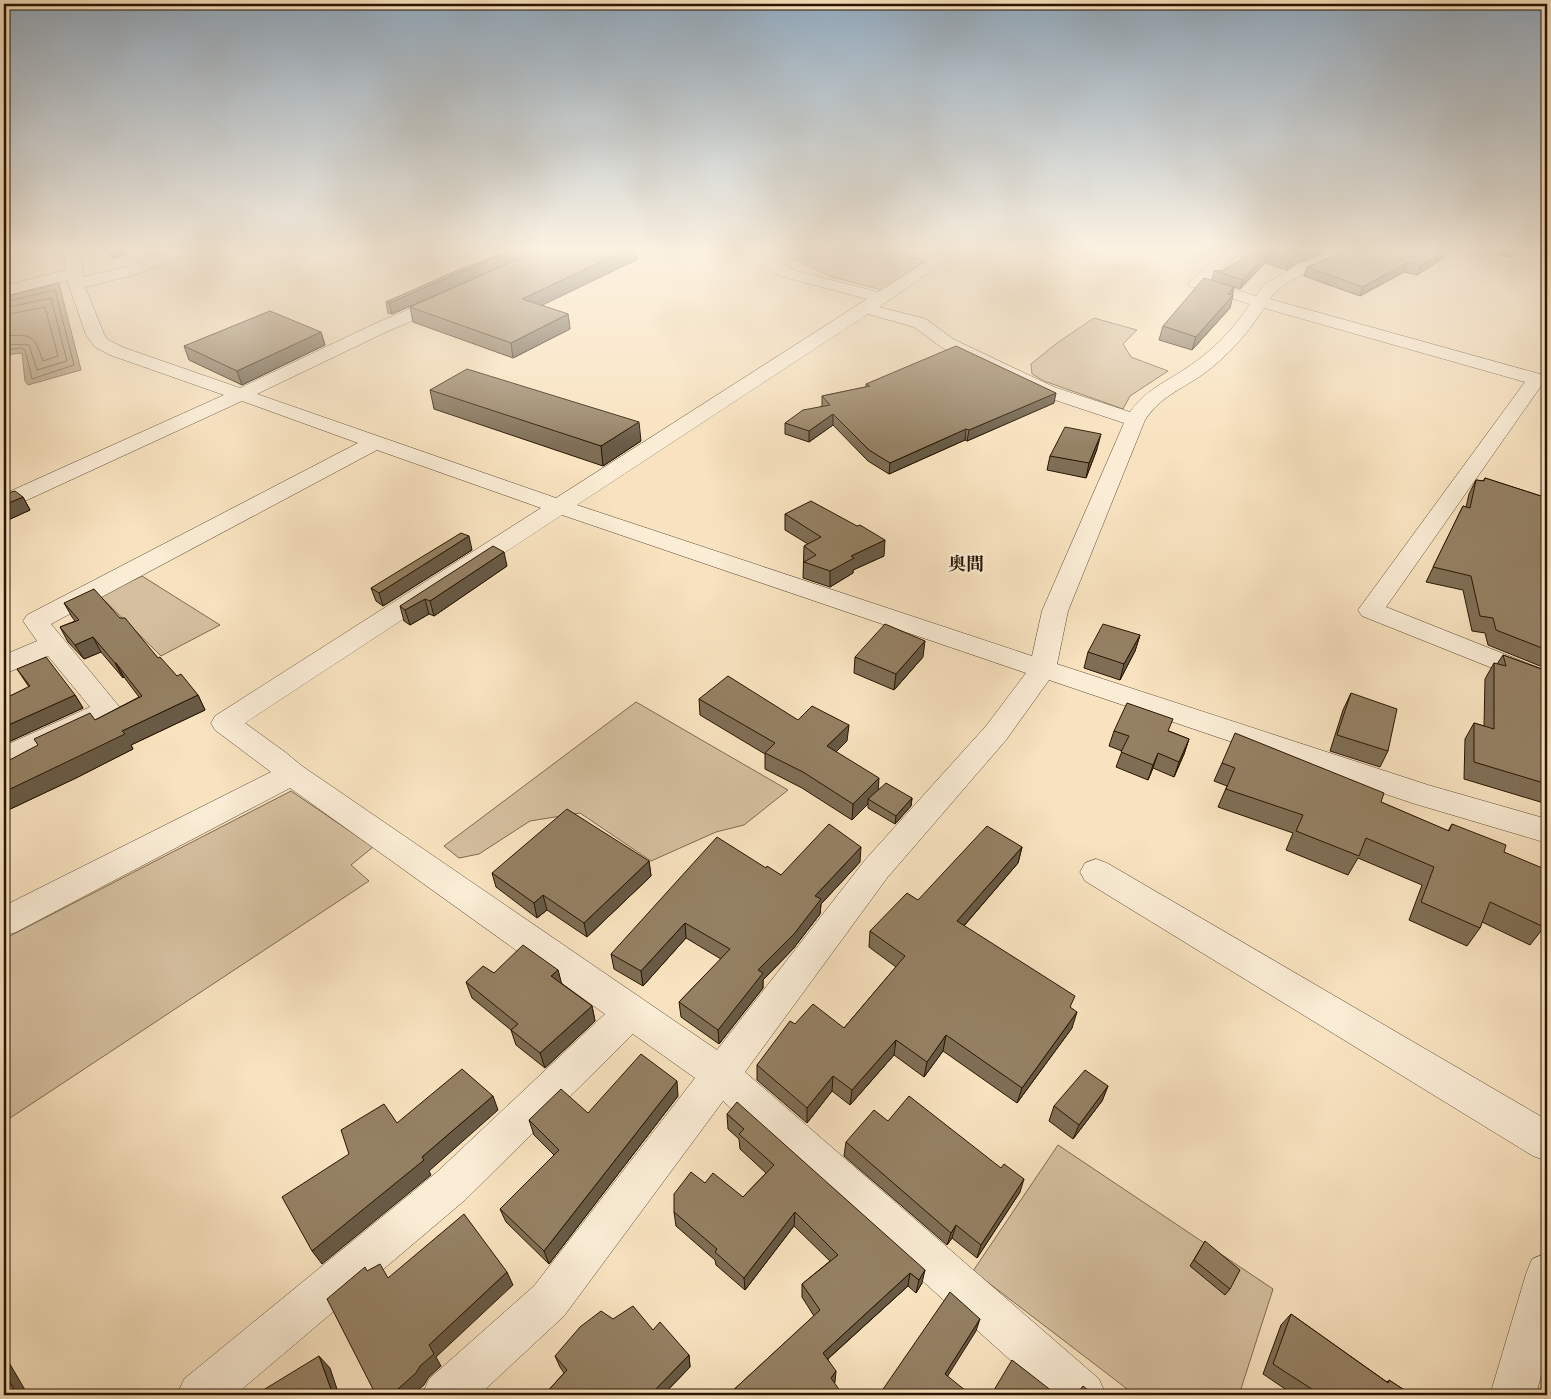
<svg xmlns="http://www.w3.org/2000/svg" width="1551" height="1399" viewBox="0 0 1551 1399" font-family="'IM FELL French Canon','Noto Serif JP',serif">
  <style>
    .green { fill: #d5bf9f; stroke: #7e6a50 }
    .water { fill: #b19c7e; stroke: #7a664c }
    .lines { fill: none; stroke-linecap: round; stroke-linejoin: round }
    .shore { stroke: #6c583f; stroke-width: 1 }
    .minor-casing { stroke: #5c4830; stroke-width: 1 }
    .minor { fill: #faecd5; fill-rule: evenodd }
    .wall { fill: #7f6e55; stroke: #281500 }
    .shaded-wall { fill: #685a45; stroke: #281500 }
    .building { fill: #948063; stroke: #281500 }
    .labels { text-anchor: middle; stroke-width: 4.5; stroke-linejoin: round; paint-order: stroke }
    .quarter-label { font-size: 18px; font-weight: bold; fill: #281500; stroke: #faecd5 }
  </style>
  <rect width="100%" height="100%" fill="#f8e2bf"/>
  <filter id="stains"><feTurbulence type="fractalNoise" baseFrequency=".004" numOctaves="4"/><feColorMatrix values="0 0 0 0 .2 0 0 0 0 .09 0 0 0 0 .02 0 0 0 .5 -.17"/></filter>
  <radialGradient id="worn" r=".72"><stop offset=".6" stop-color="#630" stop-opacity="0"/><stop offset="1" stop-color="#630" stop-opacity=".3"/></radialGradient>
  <path class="green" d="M775,250h110l40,11 -43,29 -50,-13z
    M1094,318l43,12 -14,14 8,13 37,14 -38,25 -7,13 -79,-28 -12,-7 -1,-10 26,-21z
    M142,576l78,49 -59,31 -61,-60z
    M636,702l152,88 -44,35 -28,7 -65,29 -71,-48 -50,8 -51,33 -20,4 -15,-12z
    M291,791l82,56 -22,18 18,16 -365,241v-183z
    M1058,1145l215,144 -34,106h-104l-162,-124z"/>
  <path class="water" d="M56,284h3l22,86 -53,15 -3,-4 -3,-28 -18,2v-58z"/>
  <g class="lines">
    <path class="shore" d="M4,302l51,-12 19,75 -42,14 -7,-29 -4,-2 -17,2
      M4,308l47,-10 16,63 -30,9 -8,-25 -25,-1
      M4,315l41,-8 13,49 -15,5c-9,-26 -10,-27 -39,-25"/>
    <defs>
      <path id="minor" d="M64,250h16l3,27 43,-10 45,-17h22l-2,3 -54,21 -52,13 19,47 3,5 15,8 118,41 134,-64 66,-28h12l2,4 -2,4 -66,28 -129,62 299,104 311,-199 -83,-22 -48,-24 -2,-3h20l42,21 82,21 66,-42h18l-83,57 47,12 27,20 101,48 76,25c15,-22 36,-30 58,-45 25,-17 45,-37 62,-63l-60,-18 -2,-3 39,-33h17l-36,31 48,15 7,-11 35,-20 39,-15h23l-2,3c-24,9 -74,24 -88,46l277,77v12l-6,-2 -155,221 161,64v19l-185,-74 -4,-6 167,-228 -261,-74c-17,27 -36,48 -62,67 -22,15 -42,22 -57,45l-77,191 -11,53 371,121 119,34v24l-135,-40 -363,-123 -43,60 -119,138 -142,194 354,307 7,16h-57l-326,-294 -159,215 -85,79h-57l7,-16 105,-93 161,-208 -62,-44 -168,166 -230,195h-58l7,-16 253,-207 168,-158 -315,-226 -274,144 -12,4v-30l267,-134 -56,-42 -4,-7 4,-7 326,-208 -164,-58 -326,174 71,86 -4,7 -104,48 -10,3v-22l86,-39 -42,-51 -44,18v-19l33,-14 -14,-20 4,-6 331,-172 -116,-42 -230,106 -8,2v-15l220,-99 -114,-40 -15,-8 -9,-12 -19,-55 -63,16v-10l62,-16zM868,314l46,13 27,20 99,48 84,28 -82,188 -10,45 -455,-151zM562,515l464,158 -40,53 -121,134 -148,190 -415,-284 -17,-14 -40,-29z
        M1096,859l11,4 440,257v41l-14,-5 -448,-275 -5,-9 5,-9z
        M1547,1253v100l-11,42h-46l36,-121 6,-15z"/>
    </defs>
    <use href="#minor" class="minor-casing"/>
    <use href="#minor" class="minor"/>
  </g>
  <path class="wall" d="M104,250h35l-26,8z
    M510,250h15l1,6 -134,58 -4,-1 -2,-11z
    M1255,250h76l-34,13 -11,7 -21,-7 -25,26 -6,-2 -4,21 -38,42 -33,-10 4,-14 49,-46 2,-9h9z
    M1349,250h99l-3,7 -28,18 -13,-3 -44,24 -56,-20 3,-9z
    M1481,250h36l-5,7 -31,-5z
    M1542,250h5v12l-4,-1z
    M638,259l-97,46 27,9 2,15 -57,29 -100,-36 -3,-15z
    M321,332l4,13 -83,40 -53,-25 -5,-14z
    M866,384l188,19 -87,38 -2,-1 -76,34 -21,-13 -35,-36 -24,17 -24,-8v-11l37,-17v-10l44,-9z
    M430,390l211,51 -38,25 -169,-57z
    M1097,449l-11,29 -39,-8 3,-14z
    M1485,478l62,20v167l-2,3 -57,-23 -3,-12 -13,-2 -9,-41 -37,-8 37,-76 3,1 3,-13 7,-14 7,1z
    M4,494l19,3 7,13 -22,10 -4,-3z
    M785,514l99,42 -31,14v3l-23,14 -27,-9 1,-32 4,-2 -23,-14z
    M472,550l-89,56 -7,-5 -5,-13z
    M507,566l-73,50 -5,-2 -19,11 -6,-4 -4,-15z
    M64,603l56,15 38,40 19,18 21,19 7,15 -74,35 2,4 -57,29 -72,34v-49l91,-43 44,-23 -15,-20 -1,1 -22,-26 -17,7 -16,-17 -8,-15 15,-6 -3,-4z
    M1140,635l-5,16 -15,29 -36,-12 4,-16z
    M1503,655l44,16v133l-83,-25 1,-40 9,-16 10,3 1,-47 9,-16 3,1z
    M855,657h68l-29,33 -40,-17z
    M17,669l58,26 8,13 -79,36v-45l25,-12z
    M1351,693l37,58 -8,16 -50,-16 13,-41z
    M699,699l148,42 -11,11 42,38 34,8 -1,8 -16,18 -27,-16v-4l-16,16 -50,-32 -37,-19v-15l-65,-39z
    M1114,731h55l20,8 -5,15 -10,23 -21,-9 -5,12 -32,-13 6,-16 -13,-5z
    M1222,763l159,39 67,29 4,-7 52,28 40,75 -14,18 -48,-23 -2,6 -13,18 -58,-26 13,-35 -64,-27 -10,17 -62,-25 7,-17 -75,-26 9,-21 -13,-5z
    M1022,847l-4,16 -54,63 107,82 1,20 -55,75 -74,-52 -19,26 -30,-22 -44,50 -18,-14 -25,32 -50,-43v-15l38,-41 49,4 52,-61 -27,-20 1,-16 48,-31z
    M649,861l2,15 -64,61 -40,-27 -10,8 -41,-31 -4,-14z
    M860,862l-39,42 -1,10 -27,35 -30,31v8l-44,56 -38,-27 -2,-15 42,-43 -35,-21 -43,48 -29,-17 -3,-15 155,-86 15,7z
    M558,970l3,13 31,23 3,15 -50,47 -29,-23 -5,-15 -39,-32 -6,-16 28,-9z
    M1108,1086l-6,15 -29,38 -24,-18 5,-15z
    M678,1096l-129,168 -43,-42 -6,-13 54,-54 -20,-20 -5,-15 59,-7z
    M727,1114l195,169 -6,10 -8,-7 -80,73 7,23 -107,13 86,-79 -12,-19v-13l28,-23 -36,-35 -49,64 -29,-25 -1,-5 -39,-34 -2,-14 31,-29 38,14 23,-24 -26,-24 -1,-10 -11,-10z
    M888,1121l132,71 -43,66 -25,-20 -5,7 -103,-89 2,-14z
    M1205,1241l25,48 -5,6 -35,-29z
    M1291,1314l96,68 2,-2 23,15h-118l-31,-21 18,-49z
    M653,1330l36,25 1,12 -27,28h-116l-1,-2 18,-20 -4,-6 -5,-11z"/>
  <path class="shaded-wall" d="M110,250h29l-26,8z
    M511,250h14l1,6 -134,58 -3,-11z
    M626,250h11l1,9 -114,55 -2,-15z
    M1310,250h21l-34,13 -11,7 3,-9 11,-7z
    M1444,250h4l-3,7 -28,18 4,-9z
    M1268,253l-3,10 -25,26 3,-9z
    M1408,262l-4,10 -44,24 3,-9z
    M1234,287l-3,11 2,-3 -3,13 -38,42 4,-13 32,-43z
    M568,314l2,15 -57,29 -2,-15z
    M321,332l4,13 -83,40 -5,-14z
    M1056,393l-2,10 -87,38 2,-11z
    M833,414v11l-24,17v-11z
    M639,422l2,19 -38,25 -2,-20z
    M966,429l-1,11 -76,34 1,-11z
    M1101,434l-4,15 -11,29 3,-15z
    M23,497l7,13 -22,10 -4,-8v-7z
    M469,536l3,14 -89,56 -4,-13z
    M885,540l-1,16 -31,14v3l-23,14v-16l21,-15z
    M504,552l3,14 -73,50 -4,-15z
    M425,599l4,15 -19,11 -5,-15z
    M1140,635l-5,16 -15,29 4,-16z
    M93,637l8,15 -17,7 -9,-14z
    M925,641l-2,16 -29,33 2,-16z
    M115,663h1l8,14 -1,1z
    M75,695l8,13 -79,36v-17z
    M198,695l7,15 -74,35 2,4 -57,29 -72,34v-20l118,-61z
    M849,725l-2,16 -21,21 1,-16z
    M1189,739l-5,15 -10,23 5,-15z
    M1158,753l-5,15 -5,12 5,-15z
    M879,778l-1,16 -10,5v5l-16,16 1,-16z
    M912,798l-1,8 -16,18 1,-8z
    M861,847l-1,15 -39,42 -1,10 -27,35 -30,31v8l-44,56 -1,-14 40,-60 57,-74z
    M1022,847l-4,16 -64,74 3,-16z
    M649,861l2,15 -64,61 -3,-14z
    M543,895l4,15 -10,8 -3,-15z
    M685,923l1,15 -43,48 -2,-15z
    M558,970l4,15 -11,-9z
    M592,1006l3,15 -50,47 -5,-15z
    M1077,1012l-5,16 -55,75 5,-15z
    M946,1035l-3,16 -19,26 3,-15z
    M896,1040l-2,15 -44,50 2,-15z
    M833,1076l-1,15 -25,32v-15z
    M677,1081l1,15 -129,168 -5,-13z
    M1108,1086l-6,15 -29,38 6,-14z
    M493,1096l5,14 -69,61 2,4 -109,89 -10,-13z
    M1024,1179l-4,13 -43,66 4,-13z
    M795,1212l-1,14 -49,64 -1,-12z
    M956,1225l-4,13 -5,7 4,-12z
    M925,1270l-3,13 -6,10 3,-13z
    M507,1272l6,13 -77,72 5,9 -13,12 -4,7 -12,10h-21l38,-50z
    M910,1273l-2,13 -86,78 1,-11z
    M980,1319l-4,12 -34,54 3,-11z
    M4,1354l24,41h-11l-13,-23z
    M689,1355l1,12 -27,28h-13z
    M319,1356l11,12 9,27h-6z
    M836,1371l-1,11 -6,7 2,-11z"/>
  <path class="building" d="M510,250h1l-122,53 -3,-1 70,-31z
    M539,250h87l-104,49 46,15 -57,29 -101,-36z
    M1255,250h55l-10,4 -11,7 -21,-8 -25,27 -29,-9h9z
    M1349,250h95l-23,16 -13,-4 -45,25 -56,-20z
    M1204,278l30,9 -6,7 5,1 -37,42 -33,-11z
    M270,311l51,21 -84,39 -53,-25z
    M956,346l100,47 -87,37 -3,-1 -76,34 -21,-13 -36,-36 -24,17 -24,-8 18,-13 27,-5 -8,-9 48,-10 -4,-2z
    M467,369l172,53 -38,24 -171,-56z
    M1065,427l36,7 -12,29 -39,-7z
    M1485,478l62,20v106l-5,-2 5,18v30l-51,-20 -3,-12 -13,-2 -9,-40 -38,-9 30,-61 7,2 6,-28 8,1z
    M15,491l8,6 -19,8v-11z
    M811,501l46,25 3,-1 25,15 -34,16 3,2 -24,13 -26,-9 12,-7 -12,-9 17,-9 -36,-23z
    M461,533l8,3 -90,57 -8,-5z
    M493,546l11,6 -74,49 -5,-2 -20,11 -5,-4z
    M94,589l26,29h5l33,40 2,-1 17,19 4,-2 17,21 -76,36 3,3 -121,58v-29l34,-18 -4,-6 56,-26 5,7 47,-24 -26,-33h-1l-22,-26 -18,8 -15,-18 19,-7 -15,-17z
    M885,624l40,17 -29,33 -41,-17z
    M1103,624l37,11 -16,29 -36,-12z
    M1503,655l44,16v113l-73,-22v-39l20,6v-66l12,3z
    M46,657l29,38 -71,32v-28l26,-13 -13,-17z
    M728,676l70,44 14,-14 37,19 -22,21 52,32 -26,26 -50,-32 -38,-19 10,-10 -76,-44z
    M1351,693l46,16 -9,42 -51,-16z
    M1127,703l46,16 -5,12 21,8 -10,23 -21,-9 -5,12 -32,-13 8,-16 -15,-5z
    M1235,733l149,60 -3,9 68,29 3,-7 54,21 -2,7 43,18v45l-3,12 -54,-25 -10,26 -59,-26 13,-35 -68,-29 -7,18 -63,-25 7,-16 -77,-26 9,-21 -13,-5z
    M886,783l26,15 -16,18 -28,-17z
    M567,809l82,52 -65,62 -41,-28 -9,8 -42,-30z
    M829,824l32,23 -46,49 6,3 -27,35 -36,36 5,3 -45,57 -39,-28 51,-53 -45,-26 -44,48 -30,-17 106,-117 49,31 1,-2 14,9z
    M987,826l35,21 -65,74 118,75 -5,11 7,5 -55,76 -76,-53 -19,27 -31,-22 -44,50 -19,-14 -26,32 -50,-43 33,-44 5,3 18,-20 31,24 61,-72 -35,-25 37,-38 11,7z
    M523,945l35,25 -7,6 41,30 -52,47 -29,-23 7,-6 -52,-42 17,-16 11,7z
    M641,1054l36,27 -133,170 -44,-42 59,-59 -30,-30 32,-31 27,24z
    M462,1069l31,27 -71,61 2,3 -112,91 -30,-54 67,-43 -8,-24 43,-26 13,19z
    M1085,1070l23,16 -29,39 -25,-19z
    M909,1096l92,72 3,-4 20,15 -43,66 -25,-20 -5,8 -105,-91 28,-32 14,11z
    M737,1102l188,168 -6,10 -9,-7 -87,80 13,18 -5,7 12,17h-115l92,-85 -18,-26 36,-29 -43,-43 -51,66 -29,-26 2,-3 -43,-37v-18l17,-22 14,11 8,-10 30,24 31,-32 -35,-31 5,-5 -17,-15z
    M464,1214l43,58 -78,73 5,9 -14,12 -4,7 -25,22h-15l-49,-96 38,-32 2,4 13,-7 8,14z
    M1205,1241l35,29 -10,19 -36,-29z
    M950,1292l30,27 -35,55 26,21h-92z
    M633,1306l20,24 7,-8 29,33 -39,40h-102l-2,-2 21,-23 -12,-14 25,-29 21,-16 12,8z
    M1291,1314l97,69 1,-3 23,15h-91l-48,-31z
    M319,1356l14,39h-78z
    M1012,1360l45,35h-66z
    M4,1372l13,23h-13z
    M1083,1386l11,9h-18z"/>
  <linearGradient id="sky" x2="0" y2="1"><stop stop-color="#92aabe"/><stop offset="0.56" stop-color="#fcf2e2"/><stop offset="1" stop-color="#fcf2e2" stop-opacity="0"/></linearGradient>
  <rect width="1551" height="446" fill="url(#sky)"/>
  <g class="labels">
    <g class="quarter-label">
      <text x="966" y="570">奥間</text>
    </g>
  </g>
  <rect width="1551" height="1399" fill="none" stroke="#f8e2bf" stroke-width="20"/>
  <rect x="5" y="5" width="1541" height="1389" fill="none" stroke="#281500" stroke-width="2.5"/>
  <rect x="10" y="10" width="1531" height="1379" fill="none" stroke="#281500"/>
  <rect width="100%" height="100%" filter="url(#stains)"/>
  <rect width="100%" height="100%" fill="url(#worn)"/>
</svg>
